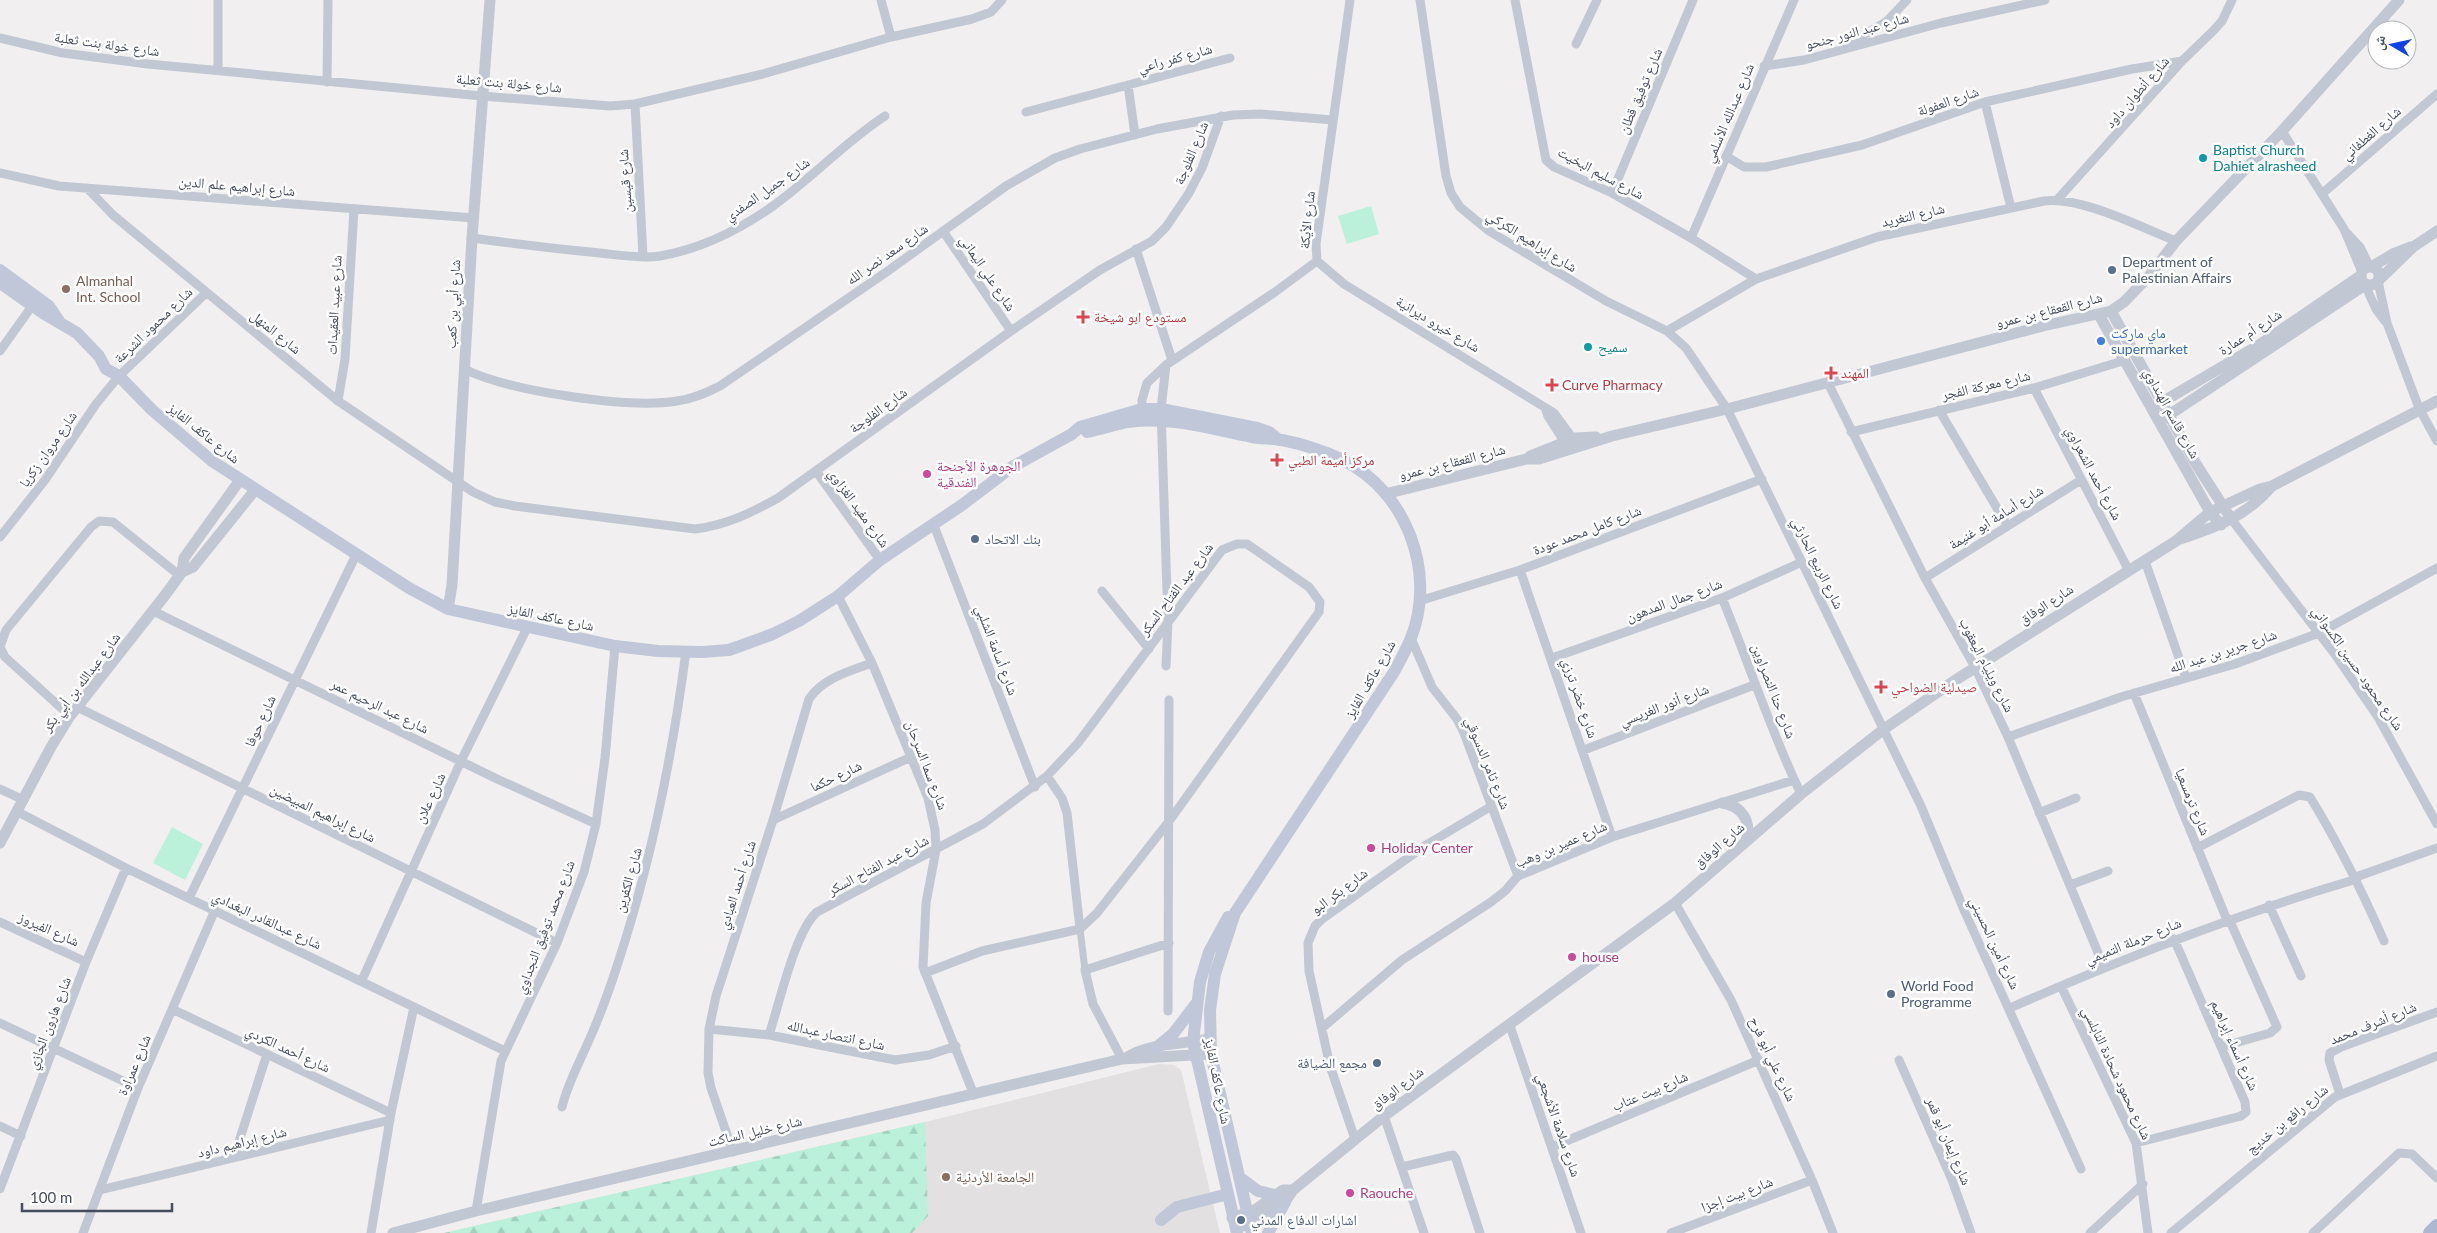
<svg xmlns="http://www.w3.org/2000/svg" width="2437" height="1233" viewBox="0 0 2437 1233" font-family="Lato,'Noto Naskh Arabic',sans-serif">
  <style>
    .education { fill: #e2e0e1 }
    .green { fill: #bbf1db }
    .forest { fill: url(#forest-firs) }
    .lines { fill: none; stroke-linecap: round; stroke-linejoin: round }
    .pedestrian { stroke: #c2c7d4; stroke-width: 7 }
    .minor { stroke: #c2c7d4; stroke-width: 9 }
    .tertiary { stroke: #c2c7d4; stroke-width: 11 }
    .secondary { stroke: #c0c7d9; stroke-width: 12 }
    .primary { stroke: #adb7cf; stroke-width: 14 }
    .culture-dot { fill: #0f9aa8; stroke: #fff; stroke-width: 2 }
    .service-dot { fill: #5c6f8a; stroke: #fff; stroke-width: 2 }
    .education-dot { fill: #8d6e63; stroke: #fff; stroke-width: 2 }
    .health-dot { fill: #e0444e; stroke: #fff; stroke-width: 2 }
    .shop-dot { fill: #3f7fe0; stroke: #fff; stroke-width: 2 }
    .hotel-dot { fill: #d1479c; stroke: #fff; stroke-width: 2 }
    .labels { text-anchor: middle; stroke-width: 5; stroke-linejoin: round; paint-order: stroke }
    .street-label { font-size: 14px; fill: #464d5d; stroke: #fff }
    .culture-label { font-size: 14px; fill: #0d838f; stroke: #fff; text-anchor: start }
    .service-label { font-size: 14px; fill: #4e5e75; stroke: #fff; text-anchor: start }
    .education-label { font-size: 14px; fill: #785e54; stroke: #fff; text-anchor: start }
    .health-label { font-size: 14px; fill: #be3a42; stroke: #fff; text-anchor: start }
    .shop-label { font-size: 14px; fill: #366cbe; stroke: #fff; text-anchor: start }
    .hotel-label { font-size: 14px; fill: #b23c85; stroke: #fff; text-anchor: start }
  </style>
  <defs>
    <pattern id="forest-firs" width="22" height="20" patternUnits="userSpaceOnUse" patternTransform="scale(1.25)"><rect width="22" height="20" fill="#bbf1db"/><path d="M5 1l3.5 6h-7zM16 11l3.5 6h-7z" fill="#a2d0be"/></pattern>
  </defs>
  <rect width="100%" height="100%" fill="#f1efef"/>
  <path class="education" d="M1159,1064l15,1 7,5 39,163h-776l481,-111z"/>
  <path class="green" d="M1371,206l8,28 -32,10 -9,-28z
    M172,827l31,17 -18,36 -32,-17z"/>
  <path class="forest" d="M925,1122l3,94 -16,17h-468z"/>
  <g class="lines">
    <path class="pedestrian" d="M1080,929l5,41"/>
    <path class="minor" d="M218,0v70
      M881,0l10,37
      M1420,0l26,176 5,17 9,14 29,24 117,70 61,30 19,17 41,61 194,397 43,104 117,259
      M1515,0l31,160 8,7 58,26 79,45 65,41
      M0,38l63,15 85,11 334,32 128,10 25,-2 128,-30 128,-37 81,-18 19,-7 11,-12
      M1850,43l36,-21 21,-22
      M1576,44l21,-44
      M1764,66l40,-6 137,-37 104,-23
      M327,82l1,-82
      M1128,85l7,50
      M1985,102l26,106
      M635,104l8,152
      M1026,112l204,-54
      M2282,131l62,98 18,43
      M1726,156l18,11h22l96,-22 123,-43 147,-33 50,-8
      M0,173l59,13 415,32
      M87,188l26,27 225,186 135,91 22,10 20,4 180,23c32,-4 56,-16 83,-31l233,-167 89,-61 52,-29 14,-14 23,-34 13,-25 19,-52
      M1612,193l81,-193
      M2323,193l114,-99
      M2057,200l125,-139 32,-31 8,-9 10,-21
      M943,231l68,100
      M2346,232l14,15 10,20
      M472,238c43,6 85,11 128,15 18,2 42,6 60,3 41,-7 79,-26 113,-50 39,-28 72,-64 112,-90
      M1691,238l103,-238
      M1136,249l36,111
      M1317,261l27,23 210,129 22,30
      M1317,261l-1,-17 34,-244
      M2378,281l9,42 32,85 18,33
      M2365,285l11,24 9,12
      M1667,331l89,-52 121,-42 167,-36c37,-5 96,26 132,40
      M0,351l32,-45
      M1166,365l-5,44 7,213 -2,44
      M464,369c45,22 164,40 213,32 16,-2 29,-8 43,-15l165,-113 121,-87 49,-28 25,-9 77,-20 76,-14 27,-1 73,6
      M1828,383l97,195 50,89 33,70 96,230
      M2034,388l95,183
      M338,401l7,-42 9,-150
      M1546,410l2,6 19,30
      M1939,410l68,115
      M1142,413v-13l5,-17 19,-18 109,-73 42,-31
      M1851,432l183,-44 92,-28
      M816,471l64,89
      M2232,520l102,133 44,64 59,107
      M933,523l102,264
      M0,537l45,-57 51,-76 23,-28 87,-83
      M2145,561l41,117
      M1520,570l92,267
      M1925,578l156,-98
      M1102,591l47,58
      M838,596l34,67 56,135 7,32 1,20 -10,53 -3,64 51,128
      M1722,598c27,65 48,132 79,196
      M1419,601l101,-31 242,-91
      M153,611l342,167 101,46
      M1411,638l21,49 25,32 7,14 54,143
      M1552,658l170,-60 80,-36
      M2134,693l93,227
      M77,707l480,236
      M70,716l-65,-59 -5,-10 6,-17 85,-103 8,-6 14,1 66,53
      M2008,737l113,-40 114,-33 84,-31 118,-65
      M1584,750l170,-65
      M1047,776l15,22 5,15 13,116
      M0,789l24,11
      M18,812l108,56 379,183
      M2039,813l37,-15
      M773,820l138,-63
      M2197,848l102,-53 11,2c29,47 52,94 74,144
      M2356,877l81,-29
      M2070,885l38,-14
      M189,898l167,-343
      M1675,903l56,97 81,180 21,53
      M2269,905l32,71
      M0,922l86,40
      M362,980l99,-219 66,-133
      M2061,986l75,157 12,90
      M2010,1008c113,-50 228,-94 347,-129
      M172,1009l219,104
      M1168,1011l1,-311
      M0,1023l138,65
      M1510,1026l71,207
      M1322,1028l80,-68 89,-58 14,-11 13,-15 94,-39 182,-57
      M709,1029l60,6 126,25 34,-5 27,-9
      M769,1035c10,-30 26,-104 48,-123l166,-88 64,-48 31,-33 144,-193 15,-6h10l62,43 11,15 -1,10 -149,208 -73,93 -17,16 -98,22 -57,22
      M2221,1047l49,-14 7,-6 -48,-108
      M1122,1059l-29,-55 -8,-34 84,-27
      M1899,1060l53,120 19,53
      M2340,1094l-11,-34 1,-7 11,-6 96,-35
      M562,1107c5,-21 15,-40 24,-60 12,-26 22,-53 31,-81 34,-103 55,-207 69,-315
      M1384,1116l40,117
      M0,1126l21,10
      M1355,1139l-25,-73 -21,-95 -1,-28 7,-17 7,-7 104,-74 64,-38
      M2136,1143l105,-27 5,-4 -1,-10 -71,-163
      M1552,1147l207,-87
      M733,1152l-22,-64 -3,-15 1,-44 7,-33 57,-176 36,-121c14,-21 41,-28 63,-36
      M234,1157l33,-103
      M1402,1167l51,-12 3,4 24,74
      M0,1189l86,-227 40,-94
      M100,1190l290,-70
      M476,1211l25,-150 56,-118 27,-71 12,-48 9,-66 10,-112
      M83,1233l55,-145 77,-178
      M371,1233l20,-120 23,-106
      M1671,1233l141,-53
      M2090,1233l53,-49
      M2171,1233l164,-136 102,-41
      M2313,1233l86,-80 13,1 25,24"/>
    <path class="tertiary" d="M2361 276a9 9 0 1 1 18 0a9 9 0 1 1-18 0Z
      M2371,267l22,-13 18,-7
      M2379,280l34,-33 24,-16
      M2111,311l85,153 36,56
      M2099,315l111,197 11,13
      M2152,408l107,-63 101,-69
      M2160,421l205,-136
      M1530,456l45,-18 21,-1
      M1385,494l141,-35h13l73,-23 115,-27 316,-83 68,-15 13,-9 25,-26 27,-35 106,-110 117,-131
      M2180,539c36,-12 67,-23 92,-53
      M182,572l11,-5 62,-77
      M448,609l4,-24 20,-347 18,-238
      M1722,803c20,3 30,18 24,38
      M0,843l51,-96 19,-31 96,-122 16,-22 2,-14 56,-78
      M1126,1058c22,-15 58,-14 84,-19
      M1232,1218l23,-8 28,-20h10
      M1243,1226l42,-24 8,-12 91,-74 291,-213 126,-109 83,-65 70,-48 222,-140 34,-29 50,-23 12,-3 165,-85
      M393,1233l83,-22 646,-152 89,-5"/>
    <path class="secondary" d="M0,270l49,36 10,15
      M0,283l43,30 34,20 22,23 7,13 13,7 33,34 60,51 197,127 39,21 167,37 43,5 44,1 27,-2 44,-16 26,-13 39,-25 42,-36 82,-55 50,-38 60,-33 8,-7 62,-18h19l96,19 12,4 10,8
      M1087,432c14,-3 27,-7 41,-10 41,-6 83,7 124,15 10,2 20,1 30,3 20,4 42,11 61,20 63,31 94,112 68,178 -5,12 -11,23 -17,34l-159,241 -20,61 -5,36 1,44 41,179
      M1228,917l-19,35 -9,30 -7,60 44,191
      M1156,1048l17,-14 23,-30
      M1239,1177l19,14 17,4
      M1161,1220l16,-13 51,-13
      M1268,1233l17,-31"/>
    <path class="primary" d="M2430,1233l7,-7"/>
  </g>
  <g class="culture-dot">
    <circle cx="2203" cy="158" r="5"/>
    <circle cx="1588" cy="347" r="5"/>
  </g>
  <g class="service-dot">
    <circle cx="2112" cy="270" r="5"/>
    <circle cx="975" cy="539" r="5"/>
    <circle cx="1891" cy="994" r="5"/>
    <circle cx="1377" cy="1063" r="5"/>
    <circle cx="1241" cy="1220" r="5"/>
  </g>
  <g class="education-dot">
    <circle cx="66" cy="289" r="5"/>
    <circle cx="946" cy="1177" r="5"/>
  </g>
  <g class="health-dot">
    <path d="M1080.5 309.5h5v5h5v5h-5v5h-5v-5h-5v-5h5z"/>
    <path d="M1828.5 365.5h5v5h5v5h-5v5h-5v-5h-5v-5h5z"/>
    <path d="M1549.5 377.5h5v5h5v5h-5v5h-5v-5h-5v-5h5z"/>
    <path d="M1274.5 452.5h5v5h5v5h-5v5h-5v-5h-5v-5h5z"/>
    <path d="M1878.5 679.5h5v5h5v5h-5v5h-5v-5h-5v-5h5z"/>
  </g>
  <circle class="shop-dot" cx="2101" cy="341" r="5"/>
  <g class="hotel-dot">
    <circle cx="927" cy="474" r="5"/>
    <circle cx="1371" cy="848" r="5"/>
    <circle cx="1572" cy="957" r="5"/>
    <circle cx="1350" cy="1193" r="5"/>
  </g>
  <g class="labels">
    <g class="street-label">
      <text transform="translate(1857 31) rotate(-15)" y="5">شارع عبد النور جنحو</text>
      <text transform="translate(107 44) rotate(8)" y="5">شارع خولة بنت ثعلبة</text>
      <text transform="translate(1175 58) rotate(-15)" y="5">شارع كفر راعي</text>
      <text transform="translate(509 83) rotate(5)" y="5">شارع خولة بنت ثعلبة</text>
      <text transform="translate(1640 91) rotate(-67)" y="5">شارع توفيق قطان</text>
      <text transform="translate(2137 92) rotate(-49)" y="5">شارع أنطوان داود</text>
      <text transform="translate(1948 101) rotate(-19)" y="5">شارع العفولة</text>
      <text transform="translate(1729 113) rotate(-67)" y="5">شارع عبدالله الأسلمي</text>
      <text transform="translate(2371 133) rotate(-41)" y="5">شارع الغطفاني</text>
      <text transform="translate(1191 153) rotate(-67)" y="5">شارع الفلوجة</text>
      <text transform="translate(1601 173) rotate(28)" y="5">شارع سليم البخيت</text>
      <text transform="translate(625 181) rotate(-94)" y="5">شارع قيسين</text>
      <text transform="translate(237 186) rotate(5)" y="5">شارع إبراهيم علم الدين</text>
      <text transform="translate(767 189) rotate(-35)" y="5">شارع جميل الصفدي</text>
      <text transform="translate(1913 215) rotate(-13)" y="5">شارع التغريد</text>
      <text transform="translate(1307 220) rotate(-84)" y="5">شارع الأيكة</text>
      <text transform="translate(1532 241) rotate(32)" y="5">شارع إبراهيم الكركي</text>
      <text transform="translate(887 254) rotate(-35)" y="5">شارع سعد نصر الله</text>
      <text transform="translate(988 273) rotate(56)" y="5">شارع علي اليماني</text>
      <text transform="translate(453 304) rotate(-87)" y="5">شارع أبي بن كعب</text>
      <text transform="translate(334 305) rotate(-87)" y="5">شارع عبيد العقيدات</text>
      <text transform="translate(2049 310) rotate(-14)" y="5">شارع القعقاع بن عمرو</text>
      <text transform="translate(1438 324) rotate(31)" y="5">شارع خيرو ديرانية</text>
      <text transform="translate(153 325) rotate(-44)" y="5">شارع محمود الشرعة</text>
      <text transform="translate(276 332) rotate(39)" y="5">شارع المنهل</text>
      <text transform="translate(2250 332) rotate(-33)" y="5">شارع أم عمارة</text>
      <text transform="translate(1986 385) rotate(-13)" y="5">شارع معركة الفجر</text>
      <text transform="translate(878 410) rotate(-36)" y="5">شارع الفلوجة</text>
      <text transform="translate(2172 413) rotate(61)" y="5">شارع قاسم الهنداوي</text>
      <text transform="translate(204 433) rotate(39)" y="5">شارع عاكف الفايز</text>
      <text transform="translate(48 449) rotate(-55)" y="5">شارع مروان زكريا</text>
      <text transform="translate(1452 462) rotate(-14)" y="5">شارع القعقاع بن عمرو</text>
      <text transform="translate(2094 473) rotate(62)" y="5">شارع أحمد الشعراوي</text>
      <text transform="translate(859 508) rotate(54)" y="5">شارع مفيد الغزاوي</text>
      <text transform="translate(1996 517) rotate(-32)" y="5">شارع أسامة أبو غنيمة</text>
      <text transform="translate(1587 530) rotate(-21)" y="5">شارع كامل محمد عودة</text>
      <text transform="translate(1818 563) rotate(64)" y="5">شارع الربيع الحارثي</text>
      <text transform="translate(1176 589) rotate(-53)" y="5">شارع عبد الفتاح السكر</text>
      <text transform="translate(1674 600) rotate(-20)" y="5">شارع جمال المدهون</text>
      <text transform="translate(2046 604) rotate(-33)" y="5">شارع الوفاق</text>
      <text transform="translate(551 617) rotate(12)" y="5">شارع عاكف الفايز</text>
      <text transform="translate(997 650) rotate(69)" y="5">شارع أسامة الشلبي</text>
      <text transform="translate(2223 651) rotate(-18)" y="5">شارع جرير بن عبد الله</text>
      <text transform="translate(1987 665) rotate(63)" y="5">شارع ويليام اليعقوب</text>
      <text transform="translate(2358 668) rotate(55)" y="5">شارع محمود حسين الكسواني</text>
      <text transform="translate(1370 679) rotate(-60)" y="5">شارع عاكف الفايز</text>
      <text transform="translate(81 682) rotate(-53)" y="5">شارع عبدالله بن أبي بكر</text>
      <text transform="translate(1774 691) rotate(69)" y="5">شارع حنا النصراوين</text>
      <text transform="translate(1580 698) rotate(71)" y="5">شارع خضر ترزي</text>
      <text transform="translate(1664 705) rotate(-21)" y="5">شارع أنور الغريسي</text>
      <text transform="translate(380 706) rotate(26)" y="5">شارع عبد الرحيم عمر</text>
      <text transform="translate(260 721) rotate(-65)" y="5">شارع حوفا</text>
      <text transform="translate(1488 763) rotate(68)" y="5">شارع ثامر الدسوقي</text>
      <text transform="translate(927 765) rotate(69)" y="5">شارع سما السرحان</text>
      <text transform="translate(836 776) rotate(-25)" y="5">شارع حكما</text>
      <text transform="translate(430 798) rotate(-65)" y="5">شارع علان</text>
      <text transform="translate(2193 802) rotate(68)" y="5">شارع ترمسعيا</text>
      <text transform="translate(323 813) rotate(26)" y="5">شارع إبراهيم المبيضين</text>
      <text transform="translate(1561 844) rotate(-23)" y="5">شارع عمير بن وهب</text>
      <text transform="translate(1719 845) rotate(-41)" y="5">شارع الوفاق</text>
      <text transform="translate(878 865) rotate(-28)" y="5">شارع عبد الفتاح السكر</text>
      <text transform="translate(628 880) rotate(-74)" y="5">شارع الكفرين</text>
      <text transform="translate(737 885) rotate(-72)" y="5">شارع أحمد العبادي</text>
      <text transform="translate(1339 891) rotate(-37)" y="5">شارع بكر البو</text>
      <text transform="translate(267 920) rotate(25)" y="5">شارع عبدالقادر البغدادي</text>
      <text transform="translate(545 927) rotate(-69)" y="5">شارع محمد توفيق النجداوي</text>
      <text transform="translate(49 929) rotate(24)" y="5">شارع الفيروز</text>
      <text transform="translate(2133 941) rotate(-22)" y="5">شارع حرملة التميمي</text>
      <text transform="translate(1995 943) rotate(65)" y="5">شارع أمين الحسيني</text>
      <text transform="translate(49 1023) rotate(-69)" y="5">شارع هارون الجازي</text>
      <text transform="translate(2373 1023) rotate(-22)" y="5">شارع أشرف محمد</text>
      <text transform="translate(836 1035) rotate(12)" y="5">شارع انتصار عبدالله</text>
      <text transform="translate(2235 1045) rotate(66)" y="5">شارع أسماء إبراهيم</text>
      <text transform="translate(288 1049) rotate(25)" y="5">شارع أحمد الكردي</text>
      <text transform="translate(1773 1059) rotate(65)" y="5">شارع علي أبو فرح</text>
      <text transform="translate(134 1065) rotate(-67)" y="5">شارع عمراوة</text>
      <text transform="translate(2117 1073) rotate(65)" y="5">شارع محمود شحادة النابلسي</text>
      <text transform="translate(1218 1081) rotate(79)" y="5">شارع عاكف الفايز</text>
      <text transform="translate(1397 1088) rotate(-37)" y="5">شارع الوفاق</text>
      <text transform="translate(1650 1091) rotate(-23)" y="5">شارع بيت عتاب</text>
      <text transform="translate(2287 1119) rotate(-39)" y="5">شارع رافع بن خديج</text>
      <text transform="translate(1559 1125) rotate(71)" y="5">شارع سلامة الأشجعي</text>
      <text transform="translate(755 1131) rotate(-13)" y="5">شارع خليل الساكت</text>
      <text transform="translate(1949 1141) rotate(67)" y="5">شارع إيمان أبو قمر</text>
      <text transform="translate(242 1142) rotate(-14)" y="5">شارع إبراهيم داود</text>
      <text transform="translate(1737 1194) rotate(-21)" y="5">شارع بيت إجزا</text>
    </g>
    <g class="culture-label">
      <text x="2213" y="155">Baptist Church<tspan x="2213" dy="16">Dahiet alrasheed</tspan></text>
      <text x="1598" y="352">سميح</text>
    </g>
    <g class="service-label">
      <text x="2122" y="267">Department of<tspan x="2122" dy="16">Palestinian Affairs</tspan></text>
      <text x="985" y="544">بنك الاتحاد</text>
      <text x="1901" y="991">World Food<tspan x="1901" dy="16">Programme</tspan></text>
      <text x="1367" y="1068" text-anchor="end">مجمع الضيافة</text>
      <text x="1251" y="1225">اشارات الدفاع المدني</text>
    </g>
    <g class="education-label">
      <text x="76" y="286">Almanhal<tspan x="76" dy="16">Int. School</tspan></text>
      <text x="956" y="1182">الجامعة الأردنية</text>
    </g>
    <g class="health-label">
      <text x="1094" y="322">مستودع ابو شيخة</text>
      <text x="1841" y="378">المهند</text>
      <text x="1562" y="390">Curve Pharmacy</text>
      <text x="1288" y="465">مركز أميمة الطبي</text>
      <text x="1891" y="692">صيدلية الضواحي</text>
    </g>
    <g class="shop-label">
      <text x="2111" y="338">ماي ماركت<tspan x="2111" dy="16">supermarket</tspan></text>
    </g>
    <g class="hotel-label">
      <text x="937" y="471">الجوهرة الأجنحة<tspan x="937" dy="16">الفندقية</tspan></text>
      <text x="1381" y="853">Holiday Center</text>
      <text x="1582" y="962">house</text>
      <text x="1360" y="1198">Raouche</text>
    </g>
  </g>
  <g transform="translate(2392 45) rotate(279)"><circle r="24" fill="#ffffff" stroke="#b5b8be"/>
  <path d="M0-4L9 19L0 12L-9 19Z" fill="#1141e9"/>
  <text y="-8" font-size="14" font-weight="bold" text-anchor="middle" fill="#464d5d">ش</text>
  </g>
  <path d="M22 1203v8h150v-8" fill="none" stroke="#464d5d" stroke-width="2.5"/>
  <text x="30" y="1203" font-size="15" fill="#464d5d" stroke="#ffffff" stroke-width="4" paint-order="stroke">100 m</text>
</svg>
